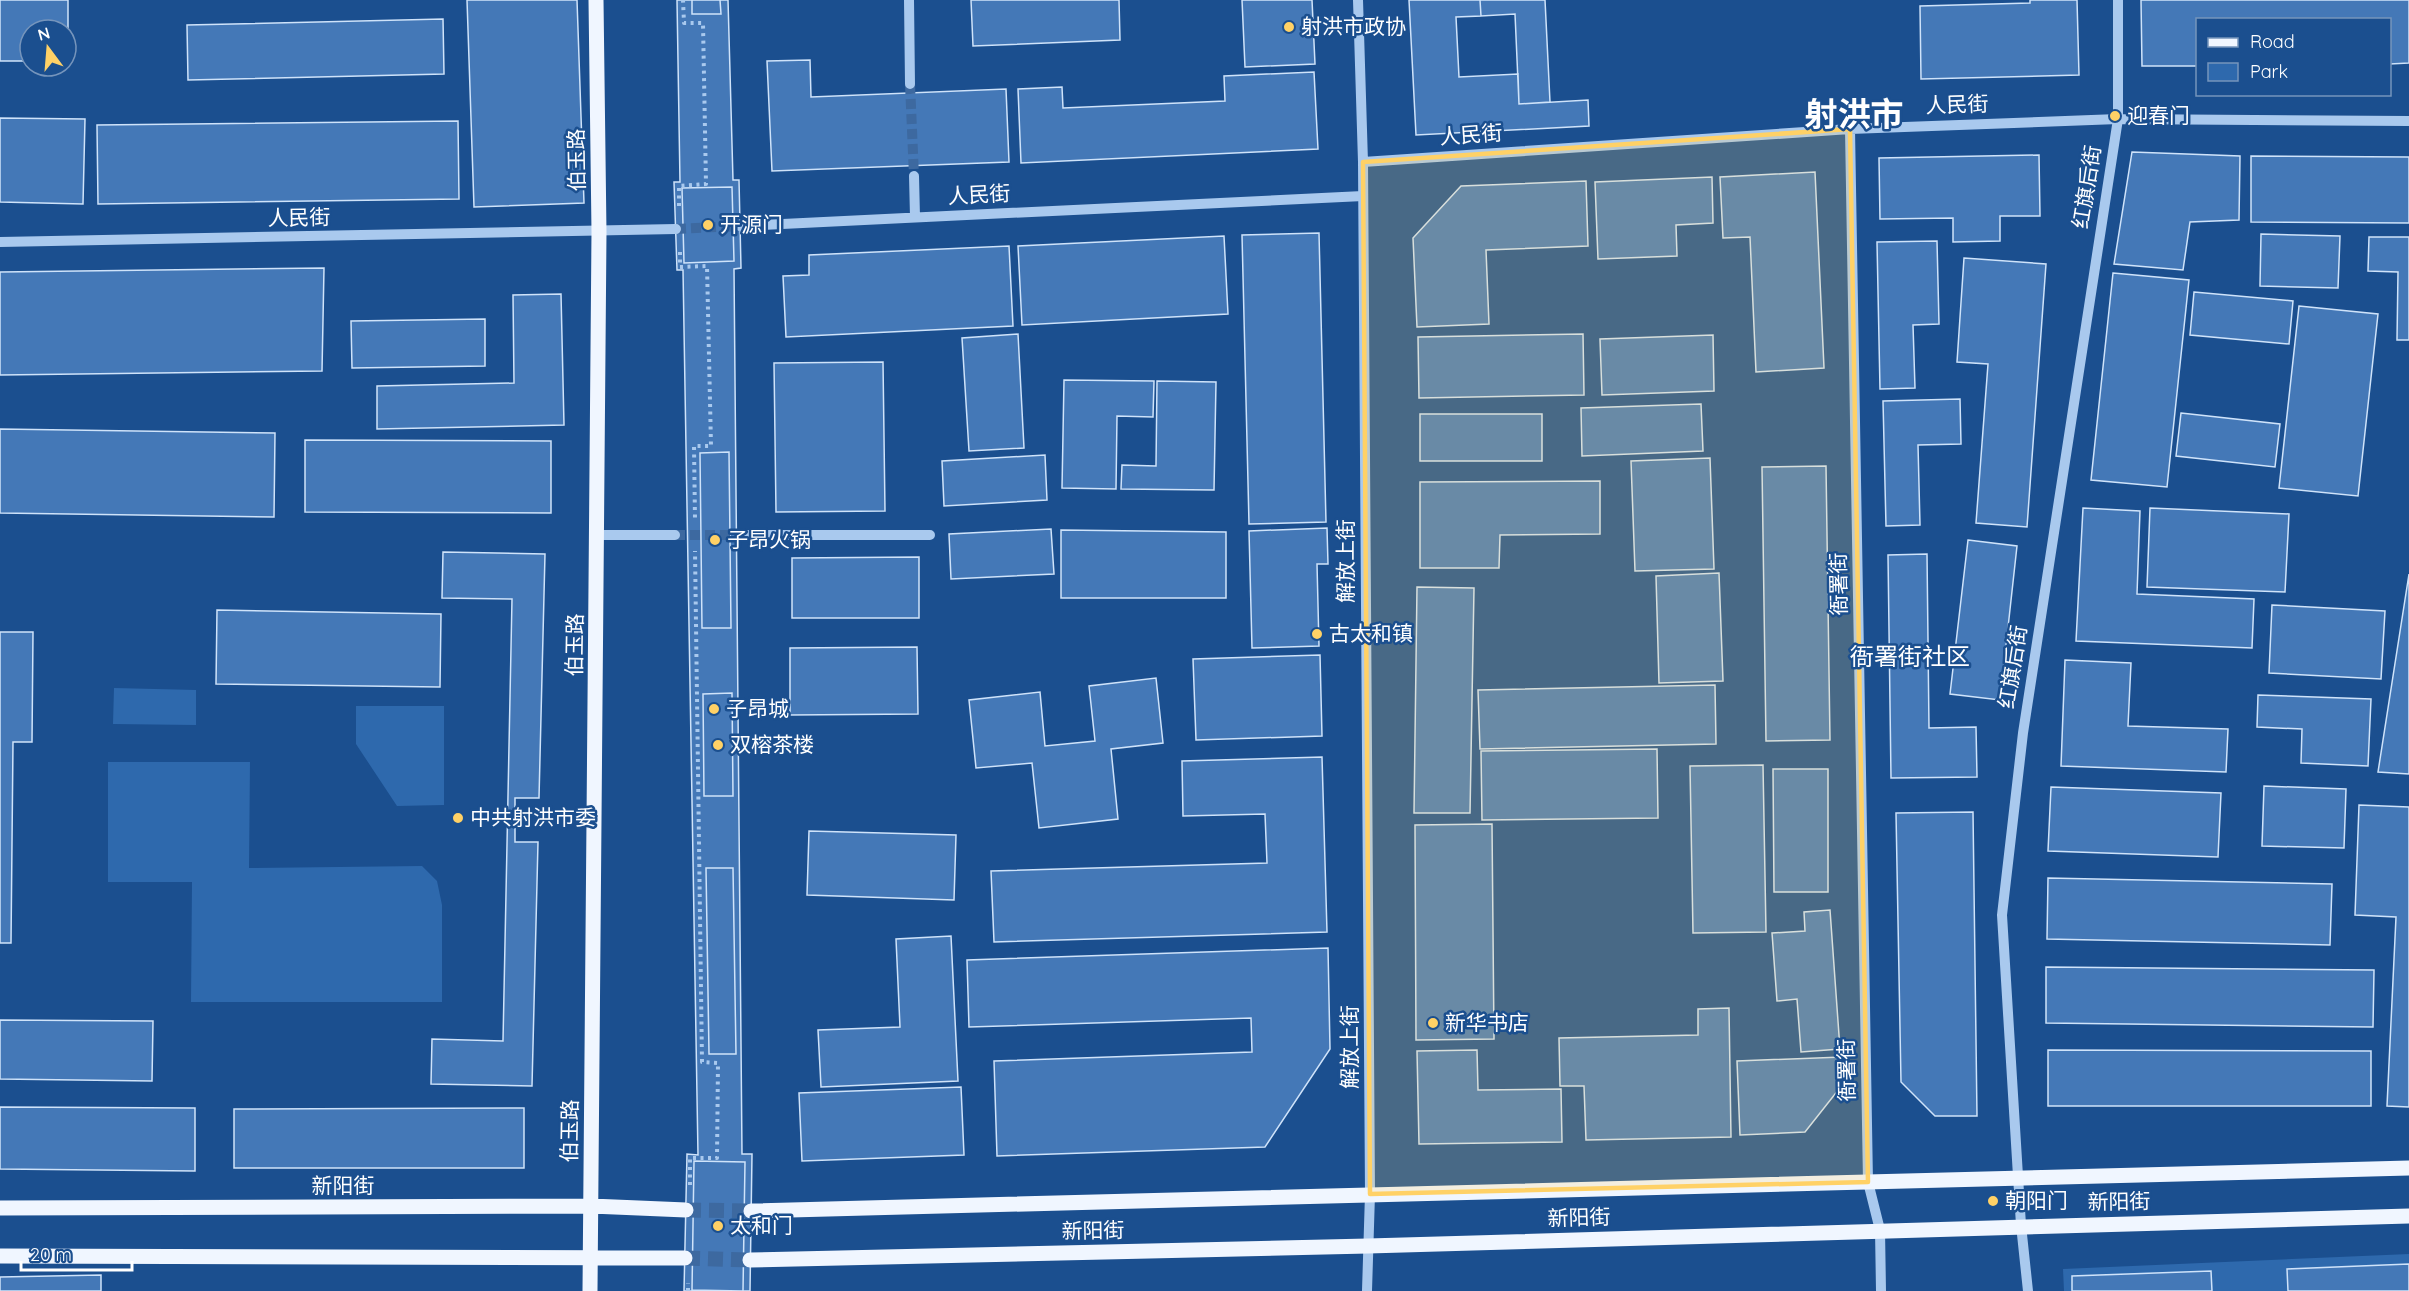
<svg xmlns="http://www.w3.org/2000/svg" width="2409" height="1291" viewBox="0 0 2409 1291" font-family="Quicksand,'Noto Sans SC',sans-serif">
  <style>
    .green { fill: #2e69ad }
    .building { fill: #4478b7; stroke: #cfe3fa; stroke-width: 1.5 }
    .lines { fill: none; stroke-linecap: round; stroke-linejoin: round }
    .minor-tunnel { stroke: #3d69a0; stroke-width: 10; stroke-dasharray: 10 5; stroke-linecap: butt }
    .major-tunnel { stroke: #3d69a0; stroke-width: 15; stroke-dasharray: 15 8; stroke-linecap: butt }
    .path { stroke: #a9c9ee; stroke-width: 4; stroke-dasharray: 3 4.5; stroke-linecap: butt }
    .minor { stroke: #a9c9ee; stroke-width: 10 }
    .major { stroke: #f0f6ff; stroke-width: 15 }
    .marked { fill: #ffd166; fill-opacity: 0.2; stroke: #ffd166; stroke-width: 4.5; stroke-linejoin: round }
    .poi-dot { fill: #ffd166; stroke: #1b4f8f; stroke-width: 2 }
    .labels { text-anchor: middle; stroke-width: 5; stroke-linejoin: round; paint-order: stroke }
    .poi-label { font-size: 21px; fill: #fff; stroke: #1b4f8f; text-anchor: start }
    .street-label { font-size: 21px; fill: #fff; stroke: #1b4f8f }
    .quarter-label { font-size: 24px; fill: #fff; stroke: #1b4f8f }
    .town-label { font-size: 33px; font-weight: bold; fill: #fff; stroke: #1b4f8f }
  </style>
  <rect width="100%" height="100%" fill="#1b4f8f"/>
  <path class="green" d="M114,688l82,2v35l-83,-1z
    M356,706h88v99l-47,1 -41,-62z
    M108,762h142l-1,106 173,-2 15,15 5,24v97h-251l1,-120h-84z
    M2409,1254v37h-345l-1,-22z"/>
  <path class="building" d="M0,0h68v61l-2,-31h-36v31h-30z
    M467,0h110l7,203 -110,4z
    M677,0h51l5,180h6l2,88 -7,1 8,885h10l-2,137h-66l3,-137 11,1 -15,-885h-6l-3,-88h6z
    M692,0h28l1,14h-29z
    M971,0h148l1,40 -147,6z
    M1242,0h70l3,64 -70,3z
    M1409,0h71l1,16 -25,1 3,60 59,-3 1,30 69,-4 1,26 -173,9z
    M1480,0h65l5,102 -31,2 -4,-90 -34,2z
    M2030,0h47l2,75 -158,4 -1,-73 110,-3z
    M2141,0h268v63l-19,1v-44h-192v46h-56z
    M443,19l1,55 -256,6 -1,-55z
    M810,60l1,37 195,-8 3,73 -237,9 -5,-110z
    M1314,72l4,77 -297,14 -3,-74 44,-2 1,21 162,-7 -1,-25z
    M0,118l85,1 -2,85 -83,-2z
    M458,121l1,78 -361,5 -1,-79z
    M2132,152l108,4 -1,64 -49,2 -7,48 -69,-6z
    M2039,155l1,61h-40v25l-47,1v-24l-73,1 -1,-61z
    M2251,156l158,1v66l-158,-1z
    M1815,172l9,196 -68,4 -6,-135 -27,1 -3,-61z
    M1712,177l1,46 -37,2 1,31 -79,3 -3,-77z
    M1586,181l2,65 -102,4 3,74 -72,3 -4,-89 48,-52z
    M732,187l2,74 -50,2 -2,-75z
    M1319,233l7,289 -77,2 -7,-289z
    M2261,234l79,2 -2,52 -78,-2z
    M1224,236l4,78 -206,11 -4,-79z
    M2369,237h40v103h-12l1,-68 -30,-1z
    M1937,241l2,83 -26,1 2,63 -35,1 -3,-147z
    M1009,246l4,80 -227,11 -3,-61 26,-1v-20z
    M1964,258l82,6 -19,263 -51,-4 12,-159 -31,-2z
    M324,268l-2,103 -322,4v-103z
    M2113,273l76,7 -22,207 -76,-7z
    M2194,292l99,9 -4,43 -99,-9z
    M561,294l3,131 -187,4v-43l137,-3 -1,-88z
    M2299,306l79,8 -20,182 -79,-8z
    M485,319v47l-133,2 -1,-47z
    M1018,334l6,114 -55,3 -7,-113z
    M1583,334l1,61 -165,3 -1,-61z
    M1713,335l1,56 -112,4 -2,-56z
    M883,362l2,149 -109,1 -2,-149z
    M1064,380l90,1 -1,36 -36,-1 -1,73 -54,-1z
    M1157,381l59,1 -2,108 -93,-1 1,-24 34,1z
    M1960,399l1,45 -43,1 2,80 -34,1 -3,-125z
    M1701,404l2,47 -121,5 -1,-48z
    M2181,413l99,11 -5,43 -99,-11z
    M1420,414h122v47h-122z
    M0,429l275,4 -1,84 -274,-4z
    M305,440l246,1v72l-246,-1z
    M729,452l2,176h-29l-2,-175z
    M1045,455l2,45 -103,6 -2,-45z
    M1710,458l4,111 -79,2 -4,-110z
    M1826,466l4,274 -64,1 -4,-274z
    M1600,481v53l-100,1 -1,33h-79v-86z
    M2083,508l57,3 -3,83 117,5 -2,49 -176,-7z
    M2150,508l139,6 -4,78 -138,-5z
    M1327,528l1,36h-11l2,82 -67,2 -3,-117z
    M1051,529l3,45 -103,5 -2,-45z
    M1061,530l165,2v66h-165z
    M1968,540l49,6 -17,154 -50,-6z
    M443,552l102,2 -6,244h-24v44h23l-6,244 -101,-2 1,-45 71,2 9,-442 -70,-1z
    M1927,554l2,174 47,-1 1,50 -86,1 -3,-223z
    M919,557v61h-127v-60z
    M1719,573l4,108 -64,2 -3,-107z
    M2409,574v200l-31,-2z
    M1417,587l57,1 -4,225h-56z
    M2272,605l113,6 -4,68 -112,-6z
    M217,610l224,4 -1,73 -224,-3z
    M0,632h33l-1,110h-19l-2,201h-11z
    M917,647l1,67 -128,1v-67z
    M1320,655l2,81 -126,4 -3,-81z
    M2065,660l66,3 -3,63 100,3 -2,43 -165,-6z
    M1156,678l7,65 -52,6 7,70 -79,9 -7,-65 -56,5 -7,-68 71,-8 5,54 50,-5 -6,-55z
    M1715,685l1,59 -236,5 -2,-59z
    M732,693l1,103h-29l-1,-102z
    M2258,695l113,4 -3,67 -67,-3 1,-34 -45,-2z
    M1657,749l1,69 -176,2 -1,-69z
    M1322,757l5,175 -333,10 -3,-71 276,-8 -2,-49 -82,2 -1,-55z
    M1763,765l3,167 -73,1 -3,-167z
    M1773,769h55v123h-54z
    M2264,786l82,3 -2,59 -82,-2z
    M2051,787l170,6 -3,64 -170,-6z
    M2359,805l50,2v300l-22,-1 9,-189 -41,-2z
    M1973,812l4,304h-42l-34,-34 -5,-269z
    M1492,824l2,215 -78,1 -1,-215z
    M809,831l147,4 -2,65 -147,-5z
    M706,868h27l3,186h-27z
    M2048,878l284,6 -2,61 -283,-6z
    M1830,910l10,139 -39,3 -4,-53 -20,2 -5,-68 33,-2 -1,-19z
    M951,936l7,145 -137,6 -3,-57 82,-3 -4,-88z
    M1328,948l2,101 -65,98 -268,9 -3,-95 258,-9 -1,-34 -282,9 -2,-67z
    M2046,967l328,3 -1,57 -327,-4z
    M1729,1008l2,129 -145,3 -2,-54h-24l-1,-48 139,-3v-26z
    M0,1020l153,1 -1,60 -152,-2z
    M1477,1050l1,40 83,-1 1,53 -143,2 -2,-93z
    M2048,1050l323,1v55h-323z
    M1842,1057l1,27 -38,48 -65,3 -3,-74z
    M961,1087l3,68 -162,6 -3,-68z
    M0,1107l195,1v63l-195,-2z
    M524,1108v60h-290v-59z
    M694,1161l51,1 -2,129 -51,-1z
    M2409,1264v27h-121l-1,-22z
    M2211,1271l1,20h-140v-15z
    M101,1275v16h-101v-14z"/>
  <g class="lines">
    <path class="minor-tunnel" d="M910,84l4,92
      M676,229l64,-3
      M675,535h73"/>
    <path class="major-tunnel" d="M686,1210l65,1
      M685,1258l65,2"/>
    <path class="path" d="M679,206v-20l27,-2 -3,-161h-19l-1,-23
      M680,252v15l27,-1 4,180h-17l1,73
      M690,1185v-27h27l1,-95 -16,-1 -7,-511
      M688,1291v-8"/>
    <path class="minor" d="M909,0l1,84
      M1358,0l5,162 7,1032 -3,97
      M1850,129l18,1053 12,48 1,61
      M1363,162l487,-33 268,-10 291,2
      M914,176l1,41
      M740,226l623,-30
      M0,242l676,-13
      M597,535h78
      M748,535h182
      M2028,1291l-7,-66 -19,-310 21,-182 95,-614v-119"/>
    <path class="major" d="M0,1208l591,-2 95,4
      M751,1211l1658,-43
      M0,1256l685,2
      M750,1260l618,-14 1041,-30
      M590,1291l9,-1059 -3,-232"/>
  </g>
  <path class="marked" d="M1850,129l18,1053 -498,12 -7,-1032z"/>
  <g class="poi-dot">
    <circle cx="1289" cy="27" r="6"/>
    <circle cx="2115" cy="116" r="6"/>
    <circle cx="708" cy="225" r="6"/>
    <circle cx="715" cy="540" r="6"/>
    <circle cx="1317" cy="634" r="6"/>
    <circle cx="714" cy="709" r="6"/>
    <circle cx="718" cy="745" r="6"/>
    <circle cx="458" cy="818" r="6"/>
    <circle cx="1433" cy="1023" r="6"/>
    <circle cx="1993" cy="1201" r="6"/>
    <circle cx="718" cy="1226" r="6"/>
  </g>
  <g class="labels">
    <g class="poi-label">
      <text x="1301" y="34">射洪市政协</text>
      <text x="2127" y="123">迎春门</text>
      <text x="720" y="232">开源门</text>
      <text x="727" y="547">子昂火锅</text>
      <text x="1329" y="641">古太和镇</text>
      <text x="726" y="716">子昂城</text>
      <text x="730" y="752">双榕茶楼</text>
      <text x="470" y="825">中共射洪市委</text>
      <text x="1445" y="1030">新华书店</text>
      <text x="2005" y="1208">朝阳门</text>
      <text x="730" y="1233">太和门</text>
    </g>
    <g class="street-label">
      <text transform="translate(1957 105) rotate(-2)" y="7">人民街</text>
      <text transform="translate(1471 135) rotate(-4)" y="7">人民街</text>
      <text transform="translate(577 160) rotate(-91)" y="7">伯玉路</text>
      <text transform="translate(2087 187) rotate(-81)" y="7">红旗后街</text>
      <text transform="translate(979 195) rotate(-3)" y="7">人民街</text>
      <text transform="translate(299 218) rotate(-1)" y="7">人民街</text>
      <text transform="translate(1346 561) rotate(-90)" y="7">解放上街</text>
      <text transform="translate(1839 584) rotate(-91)" y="7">衙署街</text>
      <text transform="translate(575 645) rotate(-89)" y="7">伯玉路</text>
      <text transform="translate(2013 667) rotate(-81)" y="7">红旗后街</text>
      <text transform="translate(1350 1047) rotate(-90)" y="7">解放上街</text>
      <text transform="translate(1847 1070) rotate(-91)" y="7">衙署街</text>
      <text transform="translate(570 1131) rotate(-89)" y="7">伯玉路</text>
      <text x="343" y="1193">新阳街</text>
      <text transform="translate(2119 1202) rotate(-1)" y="7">新阳街</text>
      <text transform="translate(1579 1218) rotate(-2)" y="7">新阳街</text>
      <text transform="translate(1093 1231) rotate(-1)" y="7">新阳街</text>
    </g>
    <g class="quarter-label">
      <text x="1910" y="665">衙署街社区</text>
    </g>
    <g class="town-label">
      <text x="1854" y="126">射洪市</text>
    </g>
  </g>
  <rect x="2196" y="18" width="195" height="78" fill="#1b4f8f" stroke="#7695bc" stroke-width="1.5"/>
  <rect x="2208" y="38" width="30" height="9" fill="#f0f6ff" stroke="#7695bc" stroke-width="1.5"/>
  <text x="2250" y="48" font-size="18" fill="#ffffff">Road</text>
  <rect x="2208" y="63" width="30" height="18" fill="#2e69ad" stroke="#7695bc" stroke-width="1.5"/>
  <text x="2250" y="78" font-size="18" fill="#ffffff">Park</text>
  <g transform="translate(48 48) rotate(344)"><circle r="28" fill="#1b4f8f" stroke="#7695bc" stroke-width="1.5"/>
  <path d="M0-4.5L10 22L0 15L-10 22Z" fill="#ffd166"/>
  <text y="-9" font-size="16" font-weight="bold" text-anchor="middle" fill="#ffffff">N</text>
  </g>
  <path d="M21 1261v9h111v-9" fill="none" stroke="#ffffff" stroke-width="3"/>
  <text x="30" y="1261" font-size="18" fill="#ffffff" stroke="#1b4f8f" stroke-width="4.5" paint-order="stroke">20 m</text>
</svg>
